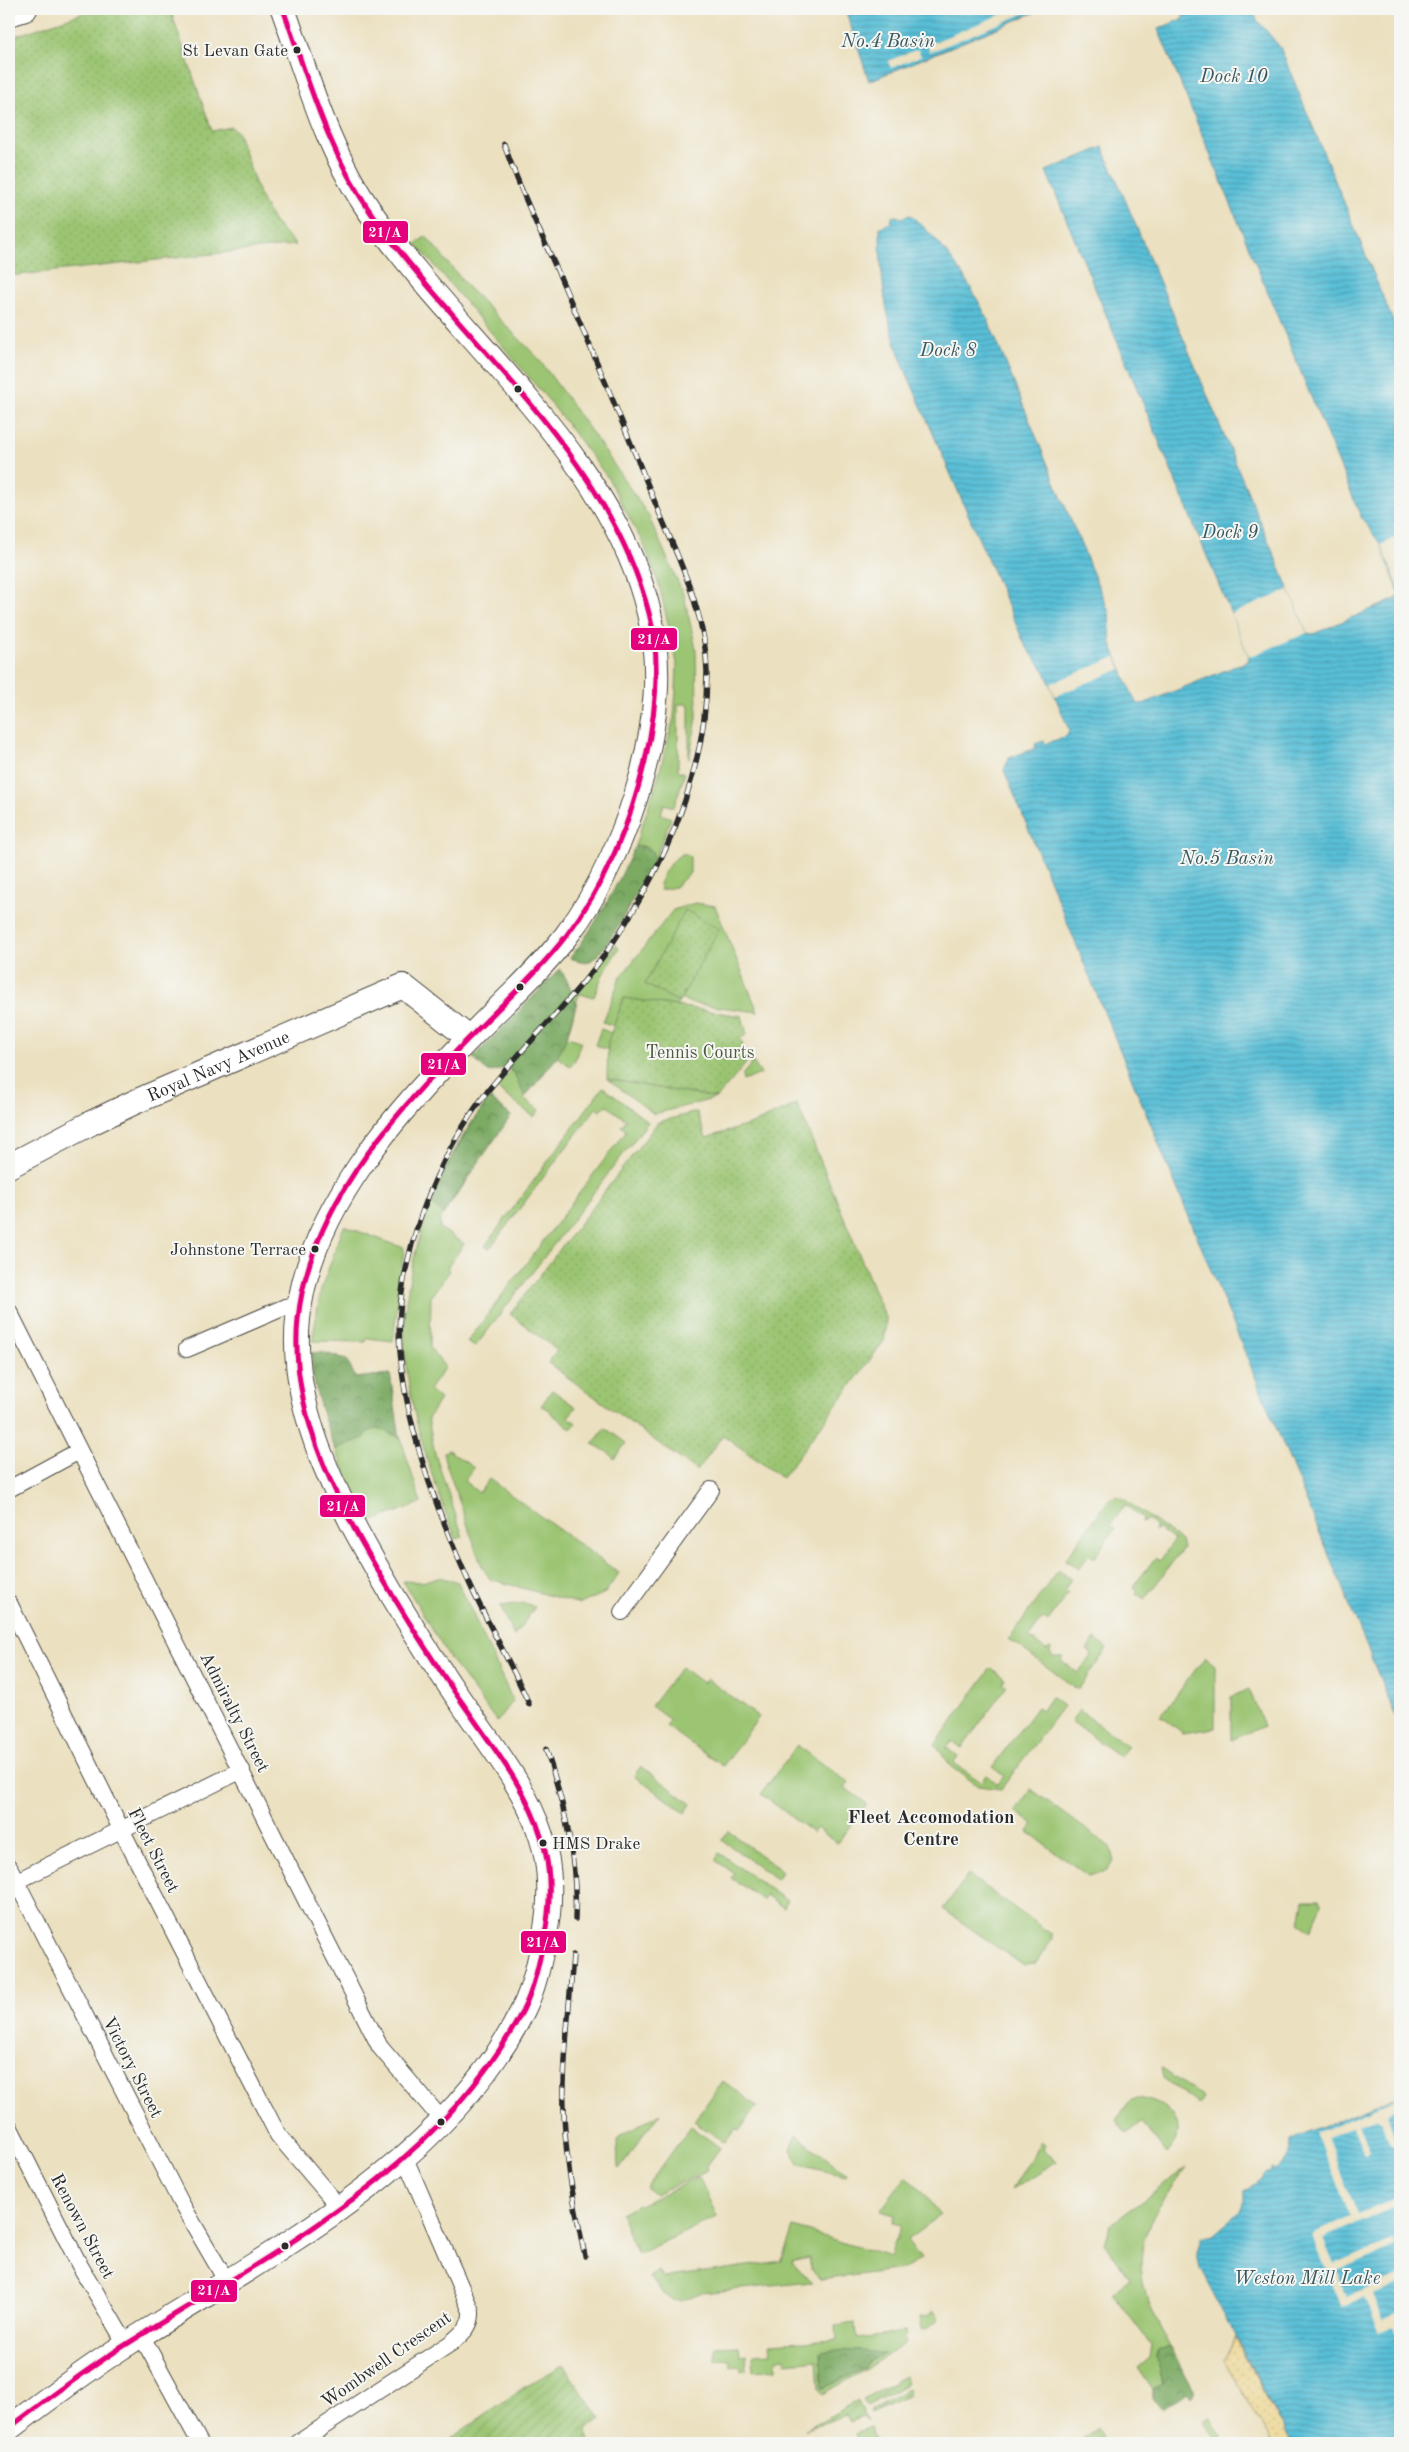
<svg xmlns="http://www.w3.org/2000/svg" width="1409" height="2452" viewBox="0 0 1409 2452" font-family="'Old Standard TT',serif">
  <style>
    .grass { fill: #9bc572; stroke: #63784e }
    .forest { fill: url(#forest-crowns); stroke: #546a48 }
    .sand { fill: url(#sand-dots); stroke: #8c8264 }
    .park { fill: url(#park-dots); stroke: #63784e }
    .garden { fill: url(#garden-furrows); stroke: #63784e }
    .water { fill: url(#water-rules); stroke: #427581 }
    .pier { fill: #ebe0bf }
    .lines { fill: none; stroke-linecap: round; stroke-linejoin: round }
    .street-casing { stroke: #484641; stroke-width: 18 }
    .secondary-casing { stroke: #484641; stroke-width: 26 }
    .street { stroke: #fff; stroke-width: 16 }
    .secondary { stroke: #fff; stroke-width: 24 }
    .rail-casing { stroke: #2b2b2b; stroke-width: 5.5 }
    .rail { stroke: #f6f6f2; stroke-width: 4; stroke-dasharray: 11; stroke-linecap: butt }
    .bus-1-casing { stroke: #f6f6f2; stroke-width: 9 }
    .bus-1 { stroke: #e5007d; stroke-width: 5 }
    .bus-dot { fill: #2b2b2b; stroke: #f6f6f2; stroke-width: 2 }
    .labels { text-anchor: middle; stroke-width: 4; stroke-linejoin: round; paint-order: stroke }
    .bus-label { font-size: 17px; fill: #2b2b2b; stroke: #f6f6f2; text-anchor: end }
    .park-label { font-size: 18px; fill: #4d5940; stroke: #f6f6f2 }
    .street-label { font-size: 18px; fill: #2b2b2b; stroke: #f6f6f2 }
    .water-label { font-size: 19px; font-style: italic; fill: #39575f; stroke: #f6f6f2 }
    .neighbourhood-label { font-size: 19px; font-weight: bold; fill: #2b2b2b; stroke: #f6f6f2 }
    .line-badge { stroke: #f6f6f2; stroke-width: 2 }
    .badge-label { font-size: 14px; text-anchor: middle; font-weight: bold; fill: #fff }
  </style>
  <defs>
    <pattern id="forest-crowns" width="20" height="18" patternUnits="userSpaceOnUse" patternTransform="scale(1.25)"><rect width="20" height="18" fill="#7caa64"/><path d="M2 6a3 3 0 1 1 6 0M12 15a3 3 0 1 1 6 0" fill="none" stroke="#668b53"/></pattern>
    <pattern id="sand-dots" width="8" height="8" patternUnits="userSpaceOnUse" patternTransform="scale(1.25)"><rect width="8" height="8" fill="#eeda9e"/><path d="M2 2h.1M6 6h.1" fill="none" stroke="#cb8" stroke-width="1.8" stroke-linecap="round"/></pattern>
    <pattern id="park-dots" width="8" height="8" patternUnits="userSpaceOnUse" patternTransform="scale(1.25)"><rect width="8" height="8" fill="#9bc572"/><path d="M2 2h.1M6 6h.1" fill="none" stroke="#86a963" stroke-width="1.8" stroke-linecap="round"/></pattern>
    <pattern id="garden-furrows" width="10" height="10" patternUnits="userSpaceOnUse" patternTransform="scale(1.25)"><rect width="10" height="10" fill="#9bc572"/><path d="M-1 1l2-2M0 10L10 0M9 11l2-2" fill="none" stroke="#86a963"/></pattern>
    <pattern id="water-rules" width="6" height="5" patternUnits="userSpaceOnUse" patternTransform="scale(1.25)"><rect width="6" height="5" fill="#59bfd7"/><path d="M0 2.5h6" fill="none" stroke="#4a9baf"/></pattern>
  </defs>
  <rect width="100%" height="100%" fill="#f6f6f2"/>
  <filter id="ink" filterUnits="userSpaceOnUse"><feTurbulence type="fractalNoise" baseFrequency=".02" numOctaves="2"/><feDisplacementMap in="SourceGraphic" scale="10" xChannelSelector="R" yChannelSelector="G"/><feConvolveMatrix kernelMatrix="1 2 1 2 8 2 1 2 1" color-interpolation-filters="sRGB"/></filter>
  <filter id="wash" filterUnits="userSpaceOnUse"><feTurbulence type="fractalNoise" baseFrequency=".0096" numOctaves="4" result="noise"/><feDisplacementMap in="SourceGraphic" scale="20" xChannelSelector="R" yChannelSelector="G"/><feGaussianBlur stdDeviation="1.12" result="paint"/><feColorMatrix in="noise" values="0 0 0 0 0 0 0 0 0 0 0 0 0 0 0 0 0 1.4 0 .05"/><feComposite in="paint" operator="in"/></filter>
  <g filter="url(#wash)">
    <rect width="100%" height="100%" fill="#ebe0bf"/>
    <path class="grass" d="M426,236l40,49 72,73 55,76 55,81 36,81 12,53 1,69 -8,41v-55h-11v67l7,2 -11,34 -10,-3 -3,10 10,4 -17,43 -2,-10 -10,-5h-7l22,-65 17,-64 2,-27 1,-27 -18,-78 -14,-38 -37,-69 -58,-76 -134,-158z
      M682,854h5l3,3v16l-15,14 -15,3c-2,-13 11,-30 22,-36z
      M695,903l20,3 43,106 -68,-9 -9,-5 38,-69 -74,55 34,18 -3,4 -52,-8 -10,28 -11,-4 17,-44 53,-68z
      M616,945l3,3 -16,26 -9,23 -15,-3 -12,43 14,4 -6,19 -5,6 -13,-9 -33,41 15,12 -5,7 -38,-29z
      M601,1029l10,4 -3,17 -13,-5z
      M753,1062l8,12 -18,7 -1,-6z
      M607,1079l110,19 -63,16z
      M603,1087l45,35 -173,225 -8,-5 159,-211 -5,-5 5,-6 -20,-15 -5,6 -5,-3 -107,141 -4,-3z
      M489,1098l22,18 -39,52 1,4 -33,47v9l24,16 -17,24 3,3 -19,25 -1,52 15,19 -16,23 11,9 -12,19 7,36 28,83 -7,2c-25,-62 -51,-137 -52,-205 0,-58 24,-138 53,-188 9,-17 21,-32 32,-48z
      M344,1226l60,22 -11,93 -26,-3 -1,4 -54,-1 9,-52z
      M390,1374l8,56 23,73 -51,19c-26,-44 -42,-90 -55,-139z
      M552,1390l24,17 -8,10 8,6 -5,6 -20,-16 -1,-3 -9,-4z
      M605,1428l21,15 -12,16 -5,-6 -16,-9z
      M448,1450l26,18 -10,13 15,12 10,-14 130,94 -14,20 -25,11 -90,-25 -8,-13 -38,-108v-6z
      M1116,1496l8,3 57,42 2,7 -38,51 -9,-6 2,-3 -5,-3 22,-29 5,3 14,-21 -16,-12 -4,3 1,-4 -4,-5 -4,-2 -5,3 1,-5 -18,-13 -15,21 5,3 -21,29 -5,-4 -10,15 -14,-9 44,-61z
      M1058,1570l13,9 -7,11 4,3 -20,28 -5,-3 -14,19 17,13 5,-2 -1,5 3,4h11l-3,4 17,12 14,-19 -5,-4 8,-11 12,10 -29,41 -69,-51z
      M438,1577l20,5 55,119 -16,21 -47,-63 -47,-78 19,1z
      M525,1603l10,4 -21,29 -14,-30z
      M1205,1657l10,8v63l-32,5 -22,-17z
      M681,1667l22,16 4,-4 52,38 -36,49 -57,-40 4,-6 -19,-14z
      M991,1668l14,11 -2,4 4,3 -45,62 -10,-7 -5,7 11,9 -4,6 27,19 5,-7 12,9 6,-8 -12,-9 45,-60 5,3 9,-13 12,9 -62,83 -23,-3 -27,-20 -16,-21z
      M1249,1689l15,37 -33,14v-43z
      M1079,1710l49,36 -8,11 -49,-36z
      M797,1745l52,38 -4,5 22,16 -30,39 -20,-15 -4,5 -52,-39z
      M641,1766l50,38 -6,9 -51,-37z
      M1031,1789l79,58 4,14 -8,10 -18,5 -60,-44 5,-8 -18,-13z
      M728,1831l54,40 -6,8 -54,-39z
      M719,1853l68,48 -3,7 -18,-13 -3,5 -32,-22 3,-5 -19,-13z
      M968,1875l83,59 1,6 -16,23 -12,3 -81,-57z
      M1304,1900h15l3,5 -12,27 -10,-9z
      M1161,2068l42,30 -4,7 -36,-27z
      M723,2081l34,25 -18,25 -4,-2 -10,14 -31,-22z
      M1137,2098c19,2 47,15 40,39 -2,6 -7,12 -11,17l-24,-32 -16,12 -10,-14 13,-18z
      M660,2113l-41,56 -1,-1 -1,-27 4,-5z
      M691,2126l29,22 -14,19 2,1 -2,4 -51,22 -9,-6z
      M796,2135l50,38 -1,2 -46,-11 -9,-15z
      M1041,2142l4,3 -2,5 14,11 -46,29z
      M1187,2168c-11,15 -24,31 -33,47 -26,49 -8,88 16,131l-11,5 -2,5 6,29 -10,5 -15,-22 12,-10 2,-12 -40,-53 18,-14 -26,-37 7,-18z
      M699,2177l18,40 -79,37 -18,-40z
      M906,2177l15,12 20,26 -34,25 14,19 -20,10 -80,11 -10,-10 -2,-12 -18,4 21,20 -112,11 -20,8 -8,-1 -9,-6 -13,-18 9,-5 4,7 119,-17 11,-34 97,30 11,-32 -8,-2 2,-8 -15,-4z
      M934,2311l5,8 -12,10 -6,1 -2,-13 8,-1z
      M855,2323l3,15 46,-6 1,11 -38,26 -44,25 -4,-5 -2,-29 -31,3 -1,-5 -9,1v10l-22,2 -1,-17 17,-1 -1,-9 68,-4 -1,-14z
      M739,2346l1,9 6,-1 1,16 -6,1 -1,-5 -9,1 -1,-8 -15,1v-13z
      M1210,2417l15,26h-7l-14,-23z
      M870,2427l7,16h-18l-4,-10z"/>
    <path class="forest" d="M635,846h7l10,5 2,10c-13,22 -44,87 -62,99 -6,4 -15,0 -22,-2 28,-36 46,-70 65,-112z
      M560,969l8,13 8,23 -9,32 -10,20 -32,40 -11,-24 -9,-6c-19,9 -18,4 -32,-9z
      M489,1098l22,18 -68,97 -12,-9c15,-40 34,-70 58,-106z
      M321,1352l25,7 10,19 34,-4 10,64 -22,-10 -11,4 -3,6 -29,11c-11,-30 -24,-64 -23,-96z
      M1170,2346l25,46 -4,5 -3,-5 -25,15 -10,-8v-9l10,-5 -6,-29 2,-5z
      M832,2350c16,1 38,0 52,4l-16,8 -3,6 -43,21 -1,-37z"/>
    <path class="sand" d="M1234,2337l57,106h-19l-48,-83z"/>
    <path class="park" d="M95,9h75l42,122 19,-4 6,4 22,63 14,27 23,24 -287,31v-238z
      M685,910l34,19 -40,73 -34,-18z
      M624,998l118,18 5,19 -7,3 9,22 -32,38 -110,-19 1,-38z
      M797,1104l89,215 -2,22 -102,137 -59,-43 -26,36 -149,-108 9,-13 -47,-36 148,-192 39,-10 9,26 49,-15z
      M1097,2427l7,16h-28z"/>
    <path class="garden" d="M563,2365l38,54 -15,11 5,13h-147l82,-57z
      M905,2376l2,8 -40,22 -4,-7z
      M908,2389l2,6 -40,18 -1,-2z
      M858,2401l9,21 -3,-5 -14,5 -4,-7 -42,15z"/>
    <path class="water" d="M845,9h198l-174,72z
      M1180,9h72l5,11 23,27 120,291v256l-19,-49 -20,-28 -203,-488 26,-11z
      M1103,147l204,486 6,1 85,-36 2,-4v1133l-396,-957 5,-12 27,-10 -1,-4 9,-3 1,3 22,-8 2,-6 -24,-58 -20,-27 -121,-278c-19,-46 -24,-91 -24,-140l11,-4 1,-6 4,-1 5,2 9,-3c34,28 57,63 77,103l122,294 2,32 25,59 7,1 105,-43 1,-4 -203,-486z
      M1400,2095v348h-109l-91,-174 -3,-17 4,-15 12,-3 27,-23 4,-10v-9l16,-12 5,-7 7,-2v-3l4,2c10,-8 15,-17 15,-31z"/>
    <path class="pier" d="M1014,9h21l-105,43 -3,-7z
      M918,49l3,7 -30,12 -3,-7z
      M1400,536v55l-19,-46z
      M1289,590l18,43 -58,24 -18,-43z
      M1116,657l5,12 -66,27 -5,-12z
      M1400,2097v10l-13,6 9,32 -3,1 -4,-3 -8,-21 -6,-4 -16,6 12,26 -4,4 -3,-1 -11,-26 -27,11 32,76 41,-17 1,8 -77,33 11,26 59,-24 2,1 1,5 -60,25 11,26 53,-22v9l-27,11 10,25 17,-8v25l-5,-11 -15,6 -15,-34 -23,9 -31,-73 40,-17 -35,-84z"/>
  </g>
  <g filter="url(#ink)">
    <g class="lines">
      <defs>
        <path id="street" d="M9,1311l371,736 62,73
          M187,1349l98,-42 14,-2
          M9,1489l70,-38
          M9,1603l112,226 157,306 62,73
          M622,1612l89,-122
          M9,1867l172,336 46,79
          M9,1885l233,-115
          M9,2126l70,138 47,80
          M141,2335l59,108
          M298,2443l153,-100c11,-10 21,-16 20,-32l-67,-155"/>
        <g id="secondary">
          <path d="M9,14l16,-5"/>
          <path id="s1" d="M9,1166l82,-43 44,-21 268,-116 66,52"/>
          <path d="M9,2428c39,-29 79,-60 121,-86 138,-88 318,-179 393,-332 11,-22 16,-47 21,-71 7,-33 8,-71 -3,-103 -15,-47 -47,-87 -75,-127 -26,-37 -50,-75 -73,-113 -47,-81 -105,-180 -95,-277 10,-111 102,-210 176,-286 31,-32 65,-62 92,-97 34,-44 62,-108 76,-161 14,-54 20,-107 7,-162 -37,-157 -189,-272 -278,-400 -43,-60 -63,-135 -88,-204"/>
        </g>
      </defs>
      <use href="#street" class="street-casing"/>
      <use href="#secondary" class="secondary-casing"/>
      <use href="#street" class="street"/>
      <use href="#secondary" class="secondary"/>
      <defs>
        <path id="rail" d="M504,144c16,47 37,89 57,135 32,73 63,147 93,221 23,56 52,111 53,172 0,98 -41,192 -95,272 -35,52 -83,96 -122,144 -54,68 -97,176 -90,263 6,80 39,166 72,238 18,39 40,76 57,115
          M546,1749c18,55 32,111 29,170
          M573,1955c-3,44 -8,87 -9,130 -2,58 9,115 21,171"/>
      </defs>
      <use href="#rail" class="rail-casing"/>
      <use href="#rail" class="rail"/>
      <defs>
        <path id="bus-1" d="M9,2428c40,-30 79,-60 121,-86 144,-90 312,-175 393,-332 11,-22 16,-47 21,-71 7,-34 8,-70 -3,-103 -15,-48 -47,-87 -75,-128 -26,-36 -50,-74 -73,-112 -49,-82 -105,-178 -95,-277 12,-119 106,-216 187,-297 28,-28 57,-55 81,-86 39,-51 65,-114 79,-175 11,-48 17,-100 4,-148 -43,-163 -185,-267 -278,-400 -43,-61 -63,-134 -88,-204"/>
      </defs>
      <use href="#bus-1" class="bus-1-casing"/>
      <use href="#bus-1" class="bus-1"/>
    </g>
  </g>
  <g class="bus-dot">
    <circle cx="297" cy="50" r="4.5"/>
    <circle cx="518" cy="389" r="4.5"/>
    <circle cx="520" cy="987" r="4.5"/>
    <circle cx="315" cy="1249" r="4.5"/>
    <circle cx="543" cy="1843" r="4.5"/>
    <circle cx="441" cy="2122" r="4.5"/>
    <circle cx="285" cy="2246" r="4.5"/>
  </g>
  <g class="labels">
    <g class="bus-label">
      <text x="288" y="56">St Levan Gate</text>
      <text x="306" y="1255">Johnstone Terrace</text>
      <text x="552" y="1849" text-anchor="start">HMS Drake</text>
    </g>
    <g class="park-label">
      <text x="700" y="1058">Tennis Courts</text>
    </g>
    <g class="street-label">
      <text dy="6" stroke="none"><textPath href="#s1" startOffset="232">Royal Navy Avenue</textPath></text>
      <text transform="translate(235 1712) rotate(63)" y="6">Admiralty Street</text>
      <text transform="translate(154 1850) rotate(63)" y="6">Fleet Street</text>
      <text transform="translate(133 2067) rotate(63)" y="6">Victory Street</text>
      <text transform="translate(83 2226) rotate(62)" y="6">Renown Street</text>
      <text transform="translate(386 2359) rotate(-35)" y="6">Wombwell Crescent</text>
    </g>
    <g class="water-label">
      <text x="888" y="47">No.4 Basin</text>
      <text x="1234" y="82">Dock 10</text>
      <text x="948" y="356">Dock 8</text>
      <text x="1230" y="538">Dock 9</text>
      <text x="1227" y="864">No.5 Basin</text>
      <text x="1307" y="2284">Weston Mill Lake</text>
    </g>
    <g class="neighbourhood-label">
      <text x="931" y="1823">Fleet Accomodation<tspan x="931" dy="22">Centre</tspan></text>
    </g>
  </g>
  <g class="line-badge">
    <rect x="362" y="220" width="47" height="24" rx="5" fill="#e5007d"/>
    <rect x="630" y="627" width="48" height="24" rx="5" fill="#e5007d"/>
    <rect x="420" y="1052" width="47" height="24" rx="5" fill="#e5007d"/>
    <rect x="319" y="1494" width="47" height="24" rx="5" fill="#e5007d"/>
    <rect x="520" y="1930" width="47" height="24" rx="5" fill="#e5007d"/>
    <rect x="190" y="2279" width="48" height="24" rx="5" fill="#e5007d"/>
  </g>
  <g class="badge-label">
    <text x="385" y="237">21/A</text>
    <text x="654" y="644">21/A</text>
    <text x="444" y="1069">21/A</text>
    <text x="343" y="1511">21/A</text>
    <text x="543" y="1947">21/A</text>
    <text x="214" y="2295">21/A</text>
  </g>
  <rect width="1409" height="2452" fill="none" stroke="#f6f6f2" stroke-width="30"/>
</svg>
